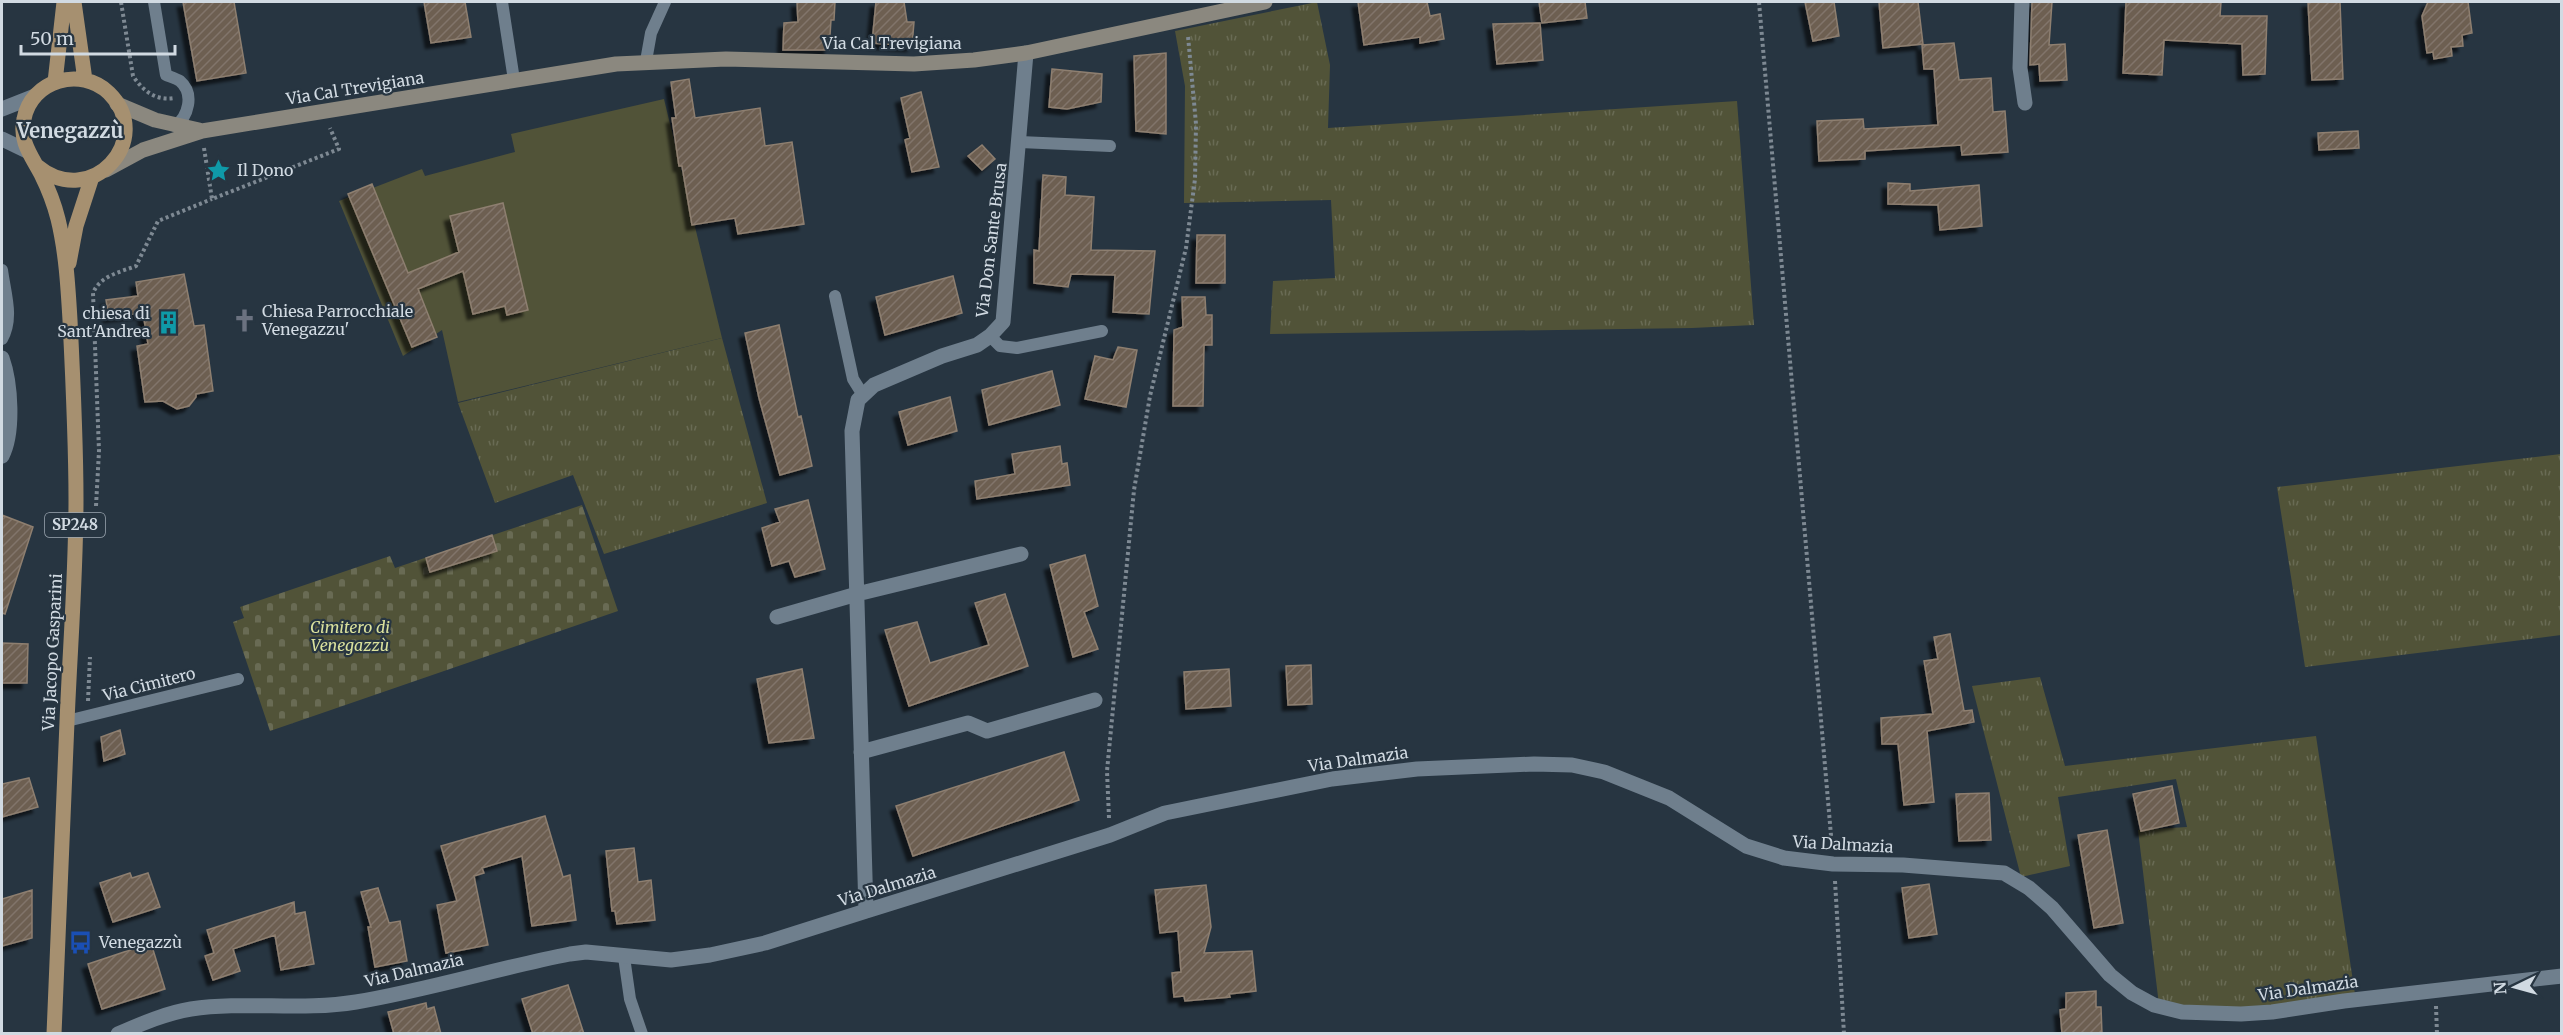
<svg xmlns="http://www.w3.org/2000/svg" width="2563" height="1035" viewBox="0 0 2563 1035" font-family="Merriweather,serif">
  <style>
    .grass { fill: url(#grass-tufts) }
    .cemetery { fill: url(#cemetery-stones) }
    .pitch { fill: #515338 }
    .building { fill: url(#building-hatch); stroke: #8e7f70; stroke-width: 1.5; filter: url(#shadow) }
    .lines { fill: none; stroke-linecap: round; stroke-linejoin: round }
    .path { stroke: #7e8993; stroke-width: 4; stroke-dasharray: 3 3; stroke-linecap: butt }
    .lane { stroke: #6f7f8d; stroke-width: 12 }
    .street { stroke: #6f7f8d; stroke-width: 15 }
    .secondary { stroke: #8b887f; stroke-width: 15 }
    .primary { stroke: #a69070; stroke-width: 15 }
    .labels { text-anchor: middle; stroke-width: 4.5; stroke-linejoin: round; paint-order: stroke }
    .shield { fill: #273541; stroke: #9ea8b2; stroke-width: 1.5 }
    .shield-label { font-size: 15px; font-weight: bold; fill: #d1dae2 }
    .street-label { font-size: 16px; fill: #d1dae2; stroke: #273541 }
    .poi-label { font-size: 16px; fill: #d1dae2; stroke: #273541; text-anchor: start }
    .park-label { font-size: 16px; font-style: italic; fill: #dbe29d; stroke: #273541 }
    .quarter-label { font-size: 20px; font-weight: bold; fill: #d1dae2; stroke: #273541 }
  </style>
  <defs>
    <pattern id="grass-tufts" width="24" height="20" patternUnits="userSpaceOnUse" patternTransform="scale(1.5)"><rect width="24" height="20" fill="#515338"/><path d="M3 7l-1-3M5 7V3M7 7l1-3M15 17l-1-3M17 17v-4M19 17l1-3" fill="none" stroke="#696b54"/></pattern>
    <pattern id="cemetery-stones" width="16" height="16" patternUnits="userSpaceOnUse" patternTransform="scale(1.5)"><rect width="16" height="16" fill="#515338"/><path d="M2 7V4a2 2 0 0 1 4 0v3zM10 15v-3a2 2 0 0 1 4 0v3z" fill="#696b54"/></pattern>
    <pattern id="building-hatch" width="6" height="6" patternUnits="userSpaceOnUse" patternTransform="scale(1.5)"><rect width="6" height="6" fill="#6d5f51"/><path d="M-1 1l2-2M0 6l6-6M5 7l2-2" fill="none" stroke="#81756a"/></pattern>
    <filter id="shadow"><feDropShadow dx="-5.5" dy="5.5" stdDeviation="1.5" flood-color="#0009"/></filter>
  </defs>
  <rect width="100%" height="100%" fill="#273541"/>
  <path class="grass" d="M1317,2l13,63 -2,63 409,-27 17,224 -62,3 -422,6 3,-53 62,-3 -4,-78 -147,3 1,-117 -10,-55z
    M722,338l45,165 -163,51 -31,-79 -78,28 -37,-100z
    M2561,454v181l-256,32 -28,-180z
    M2040,677l25,89 251,-30 40,265 -110,15 -87,-11 -21,-175 49,-3 -11,-48 -118,18 12,69 -49,11 -49,-191z"/>
  <path class="cemetery" d="M582,505l36,106 -348,120 -37,-109 11,-4 -4,-11 150,-51 5,12z"/>
  <path class="pitch" d="M664,99l58,239 -264,64 -16,-72 -39,26 -64,-155 83,-32 3,7 90,-24 -4,-18z"/>
  <path class="building" d="M183,2h51l12,71 -49,8z
    M424,2h41l6,35 -40,6z
    M797,2h38l-1,18h-3l-2,30h-46l1,-27 14,-1z
    M876,2h28l3,20h7l-2,24 -40,-3z
    M1358,2h69l3,14 10,-2 4,25 -24,4v-6l-56,8z
    M1539,2h46l2,16 -45,5z
    M1805,2h29l5,34 -26,5z
    M1879,2h39l5,42 -40,4z
    M2032,2h20l-3,43 16,-1 2,36 -27,1 -1,-17 -9,1z
    M2126,2h95l-1,14h47l-2,58 -22,1 -1,-31 -78,-4 -2,35 -39,-2z
    M2308,2h32l3,77 -31,1z
    M2428,2h40l4,31 -10,2 1,11 -12,1 1,9 -18,3 -1,-7 -6,1 -5,-37z
    M1540,23l3,37 -46,4 -4,-40z
    M1954,43l5,37 32,-2 2,34 12,-1 3,41 -46,3 -1,-10 -96,6v8l-46,2 -2,-40 46,-2 1,10 74,-4 -4,-56h-10l-2,-24z
    M1166,53v81l-30,-3 -2,-75z
    M1052,69l50,5 -1,28 -34,7 -18,-2z
    M689,79l6,39 65,-10 5,38 27,-4 12,82 -66,10 -3,-16 -43,7 -10,-59h-3l-7,-48h4l-5,-36z
    M921,92l18,75 -27,5 -7,-32 5,-2 -9,-40z
    M2358,131l1,17 -40,2 -1,-17z
    M982,145l13,14 -13,11 -14,-14z
    M1043,175l23,2 -1,18 29,2 -3,53 64,1 -6,63 -36,-2 2,-37 -44,-1 -3,13 -34,-4v-33l5,1z
    M1888,183l22,1v7l69,-6 3,41 -42,4 -2,-25 -50,-1z
    M372,184l36,89 51,-21 -9,-36 53,-13 25,107 -21,5 -2,-9 -32,8 -10,-43 -45,18 19,48 -25,10 -64,-153z
    M1197,235h28v48h-29z
    M184,274l10,52 10,-1 9,66 -17,3v3l-7,9 -12,3 -14,-8 -18,1 -8,-56 11,-2 -5,-31 -34,4 -3,-17 32,-4 -2,-14z
    M953,276l9,37 -77,22 -9,-38z
    M1182,297h23l1,18h6v30h-8l-1,61h-30l1,-76 9,-3z
    M779,325l19,92 3,-1 11,50 -32,9 -21,-77 -14,-65z
    M1118,347l19,3 -11,57 -41,-8 10,-43 18,4z
    M1052,371l8,34 -71,20 -7,-35z
    M950,397l7,34 -49,14 -9,-33z
    M1060,446l2,18 5,-1 3,22 -93,14 -2,-18 40,-7 -3,-20z
    M808,500l17,69 -30,8 -6,-16 -17,5 -10,-38 18,-6 -5,-13z
    M2,515l31,12 -28,87 -3,-1z
    M492,535l5,16 -67,21 -4,-14z
    M1085,555l13,51 -14,6 14,37 -25,8 -23,-92z
    M1005,594l23,72 -119,40 -24,-76 32,-8 13,41 59,-18 -14,-42z
    M1950,634l14,77 8,-1 2,12 -47,9 7,71 -30,3 -6,-61h-16l-1,-26 52,-4 -9,-53 14,-2 -4,-22z
    M2,643l26,1 -1,39h-25z
    M1311,665l1,39 -24,1 -2,-39z
    M802,669l12,69 -45,5 -12,-64z
    M1229,669l2,37 -45,3 -2,-37z
    M120,730l5,24 -21,7 -3,-24z
    M1064,752l15,48 -166,56 -17,-50z
    M29,778l9,29 -36,10v-33z
    M2172,786l7,37 -38,8 -8,-37z
    M1989,793l2,47 -32,1 -3,-47z
    M545,816l18,61 7,-2 6,45 -44,6 -10,-70 -40,12 2,5 -10,3 14,69 -42,8 -9,-48 20,-4 -16,-55z
    M2107,830l16,93 -29,5 -16,-93z
    M634,848l4,34 13,-2 4,40 -38,4 -2,-13h-3l-6,-60z
    M130,873l2,5 16,-5 12,34 -47,15 -13,-39z
    M1929,884l8,50 -28,4 -7,-50z
    M1206,885l5,42 -7,26 48,-2 4,40 -27,3 1,3 -45,4 -1,-5 -10,1 -2,-24 9,-1 -3,-41 -18,2 -5,-43z
    M378,888l11,35 11,-2 7,40 -32,6 -7,-40h3l-10,-35z
    M32,890v48l-30,8v-47z
    M294,902l1,12 10,-2 9,52 -33,6 -6,-35 -42,14 7,22 -27,9 -8,-24 9,-3 -7,-23z
    M151,943l14,46 -63,20 -14,-45z
    M568,985l16,49h-51l-11,-35z
    M2096,991v16h5l1,27 -40,-1 -2,-23 6,-1v-16z
    M426,1003l1,6 7,-2 7,27h-47l-6,-22z"/>
  <g class="lines">
    <path class="path" d="M121,2l12,74c10,15 23,25 41,22
      M1759,2l73,845
      M204,148l8,51 127,-50 -9,-21
      M96,506l3,-55 -6,-158c7,-17 27,-21 43,-27l22,-45 54,-22
      M88,701l2,-44
      M1109,818l-2,-47 27,-281 16,-94 36,-148 9,-69 1,-55 -8,-88
      M1835,881l9,153
      M2436,1006l1,28"/>
    <path class="lane" d="M154,2l12,73c5,2 11,4 14,6 15,13 8,36 -5,45
      M502,2l12,78
      M646,61l5,-28 14,-31
      M1020,142l90,4
      M2,270c3,23 12,48 0,69
      M835,296l18,83 10,16
      M990,336l10,10 17,2 85,-17
      M67,721l171,-42
      M624,957l6,42 12,35"/>
    <path class="street" d="M2022,2l-2,66 5,35
      M2,109l33,-13
      M2,139l25,12
      M2,358c9,25 12,75 0,98
      M777,617l80,-23 164,-40
      M861,752l107,-29 19,8 108,-31
      M866,911l-14,-480 6,-31 16,-15 68,-29 35,-11 13,-9 13,-14 23,-269
      M118,1034c23,-10 48,-21 73,-25 55,-8 110,2 165,-7 72,-12 142,-34 214,-48l16,-2 85,8 39,-5 55,-12 101,-32 244,-76 55,-22 167,-34 85,-10 117,-5 38,1 32,7 65,26 77,48 38,12 49,6 70,1 101,8 25,15 23,20 58,67 22,18 22,12 28,7 59,2 31,-2 72,-11 218,-25"/>
    <path class="secondary" d="M117,104l38,16 44,10
      M106,170l37,-20 59,-19 414,-67 110,-5 188,5 60,-4 52,-7 239,-51"/>
    <path class="primary" d="M74,2l11,78
      M55,82l9,-80
      M37,166c54,45 119,-27 72,-73 -28,-27 -78,-13 -85,26 -5,22 7,36 17,55 7,14 13,29 17,45 8,33 10,67 12,101 3,60 6,120 6,180 0,74 -6,148 -9,222 -5,104 -9,208 -13,312
      M69,263l7,-37 16,-49"/>
  </g>
  <defs>
    <symbol id="sight-bare" viewBox="-9 -9 18 18"><path d="M0-6L1.8-2.2L6-1.7L2.9 1.2L3.7 5.4L0 3.3L-3.7 5.4L-2.9 1.2L-6-1.7L-1.8-2.2Z" fill="#0f9aa8" stroke="#273541" stroke-width="2.5" paint-order="stroke"/></symbol>
    <symbol id="church-bare" viewBox="-9 -9 18 18"><path d="M-1.2-6h2.4v3.5h3.3v2.4h-3.3V6h-2.4V-.1h-3.3v-2.4h3.3Z" fill="#6b7280" stroke="#273541" stroke-width="2.5" paint-order="stroke"/></symbol>
    <symbol id="building-bare" viewBox="-9 -9 18 18"><path d="M-4-6H4V6H1V3H-1V6H-4ZM-2.5-4.3h1.7v1.8h-1.7ZM.8-4.3h1.7v1.8H.8ZM-2.5-1h1.7V.8h-1.7ZM.8-1h1.7V.8H.8Z" fill="#0f9aa8" stroke="#273541" stroke-width="2.5" paint-order="stroke"/></symbol>
    <symbol id="bus-bare" viewBox="-9 -9 18 18"><path d="M-5-6H5V4H4V6H2V4H-2V6H-4V4H-5ZM-3.5-4V0h7V-4ZM-3.5 1.2v1.5H-2V1.2ZM2 1.2v1.5H3.5V1.2Z" fill="#1a4fb4" stroke="#273541" stroke-width="2.5" paint-order="stroke"/></symbol>
  </defs>
  <g fill-rule="evenodd">
    <use href="#sight-bare" x="202" y="154" width="33" height="33"/>
    <use href="#church-bare" x="228" y="304" width="33" height="33"/>
    <use href="#building-bare" x="152" y="306" width="33" height="33"/>
    <use href="#bus-bare" x="64" y="926" width="33" height="33"/>
  </g>
  <g class="labels">
    <rect class="shield" x="45" y="513" width="60" height="24" rx="4.5"/>
    <g class="shield-label">
      <text x="75" y="530">SP248</text>
    </g>
    <g class="street-label">
      <text x="892" y="49">Via Cal Trevigiana</text>
      <text transform="translate(355 88) rotate(-9)" y="6">Via Cal Trevigiana</text>
      <text transform="translate(991 240) rotate(-83)" y="6">Via Don Sante Brusa</text>
      <text transform="translate(52 652) rotate(-87)" y="6">Via Jacopo Gasparini</text>
      <text transform="translate(149 684) rotate(-14)" y="6">Via Cimitero</text>
      <text transform="translate(1358 759) rotate(-8)" y="6">Via Dalmazia</text>
      <text transform="translate(1843 844) rotate(3)" y="6">Via Dalmazia</text>
      <text transform="translate(887 886) rotate(-17)" y="6">Via Dalmazia</text>
      <text transform="translate(414 970) rotate(-13)" y="6">Via Dalmazia</text>
      <text transform="translate(2308 988) rotate(-8)" y="6">Via Dalmazia</text>
    </g>
    <g class="poi-label">
      <text x="237" y="176">Il Dono</text>
      <text x="262" y="317">Chiesa Parrocchiale<tspan x="262" dy="18">Venegazzu'</tspan></text>
      <text x="150" y="319" text-anchor="end">chiesa di<tspan x="150" dy="18">Sant'Andrea</tspan></text>
      <text x="99" y="948">Venegazzù</text>
    </g>
    <g class="park-label">
      <text x="350" y="633">Cimitero di<tspan x="350" dy="18">Venegazzù</tspan></text>
    </g>
    <g class="quarter-label">
      <text x="70" y="138">Venegazzù</text>
    </g>
  </g>
  <rect width="2563" height="1035" fill="none" stroke="#d1dae2" stroke-width="6"/>
  <g transform="translate(2515 987) rotate(265)" stroke="#273541" stroke-width="4.5" paint-order="stroke">
  <path d="M0-4.5L10 22L0 15L-10 22Z" fill="#d1dae2"/>
  <text y="-9" font-size="16" font-weight="bold" text-anchor="middle" fill="#d1dae2">N</text>
  </g>
  <path d="M21 45v9h154v-9" fill="none" stroke="#d1dae2" stroke-width="3"/>
  <text x="30" y="45" font-size="18" fill="#d1dae2" stroke="#273541" stroke-width="4.5" paint-order="stroke">50 m</text>
</svg>
